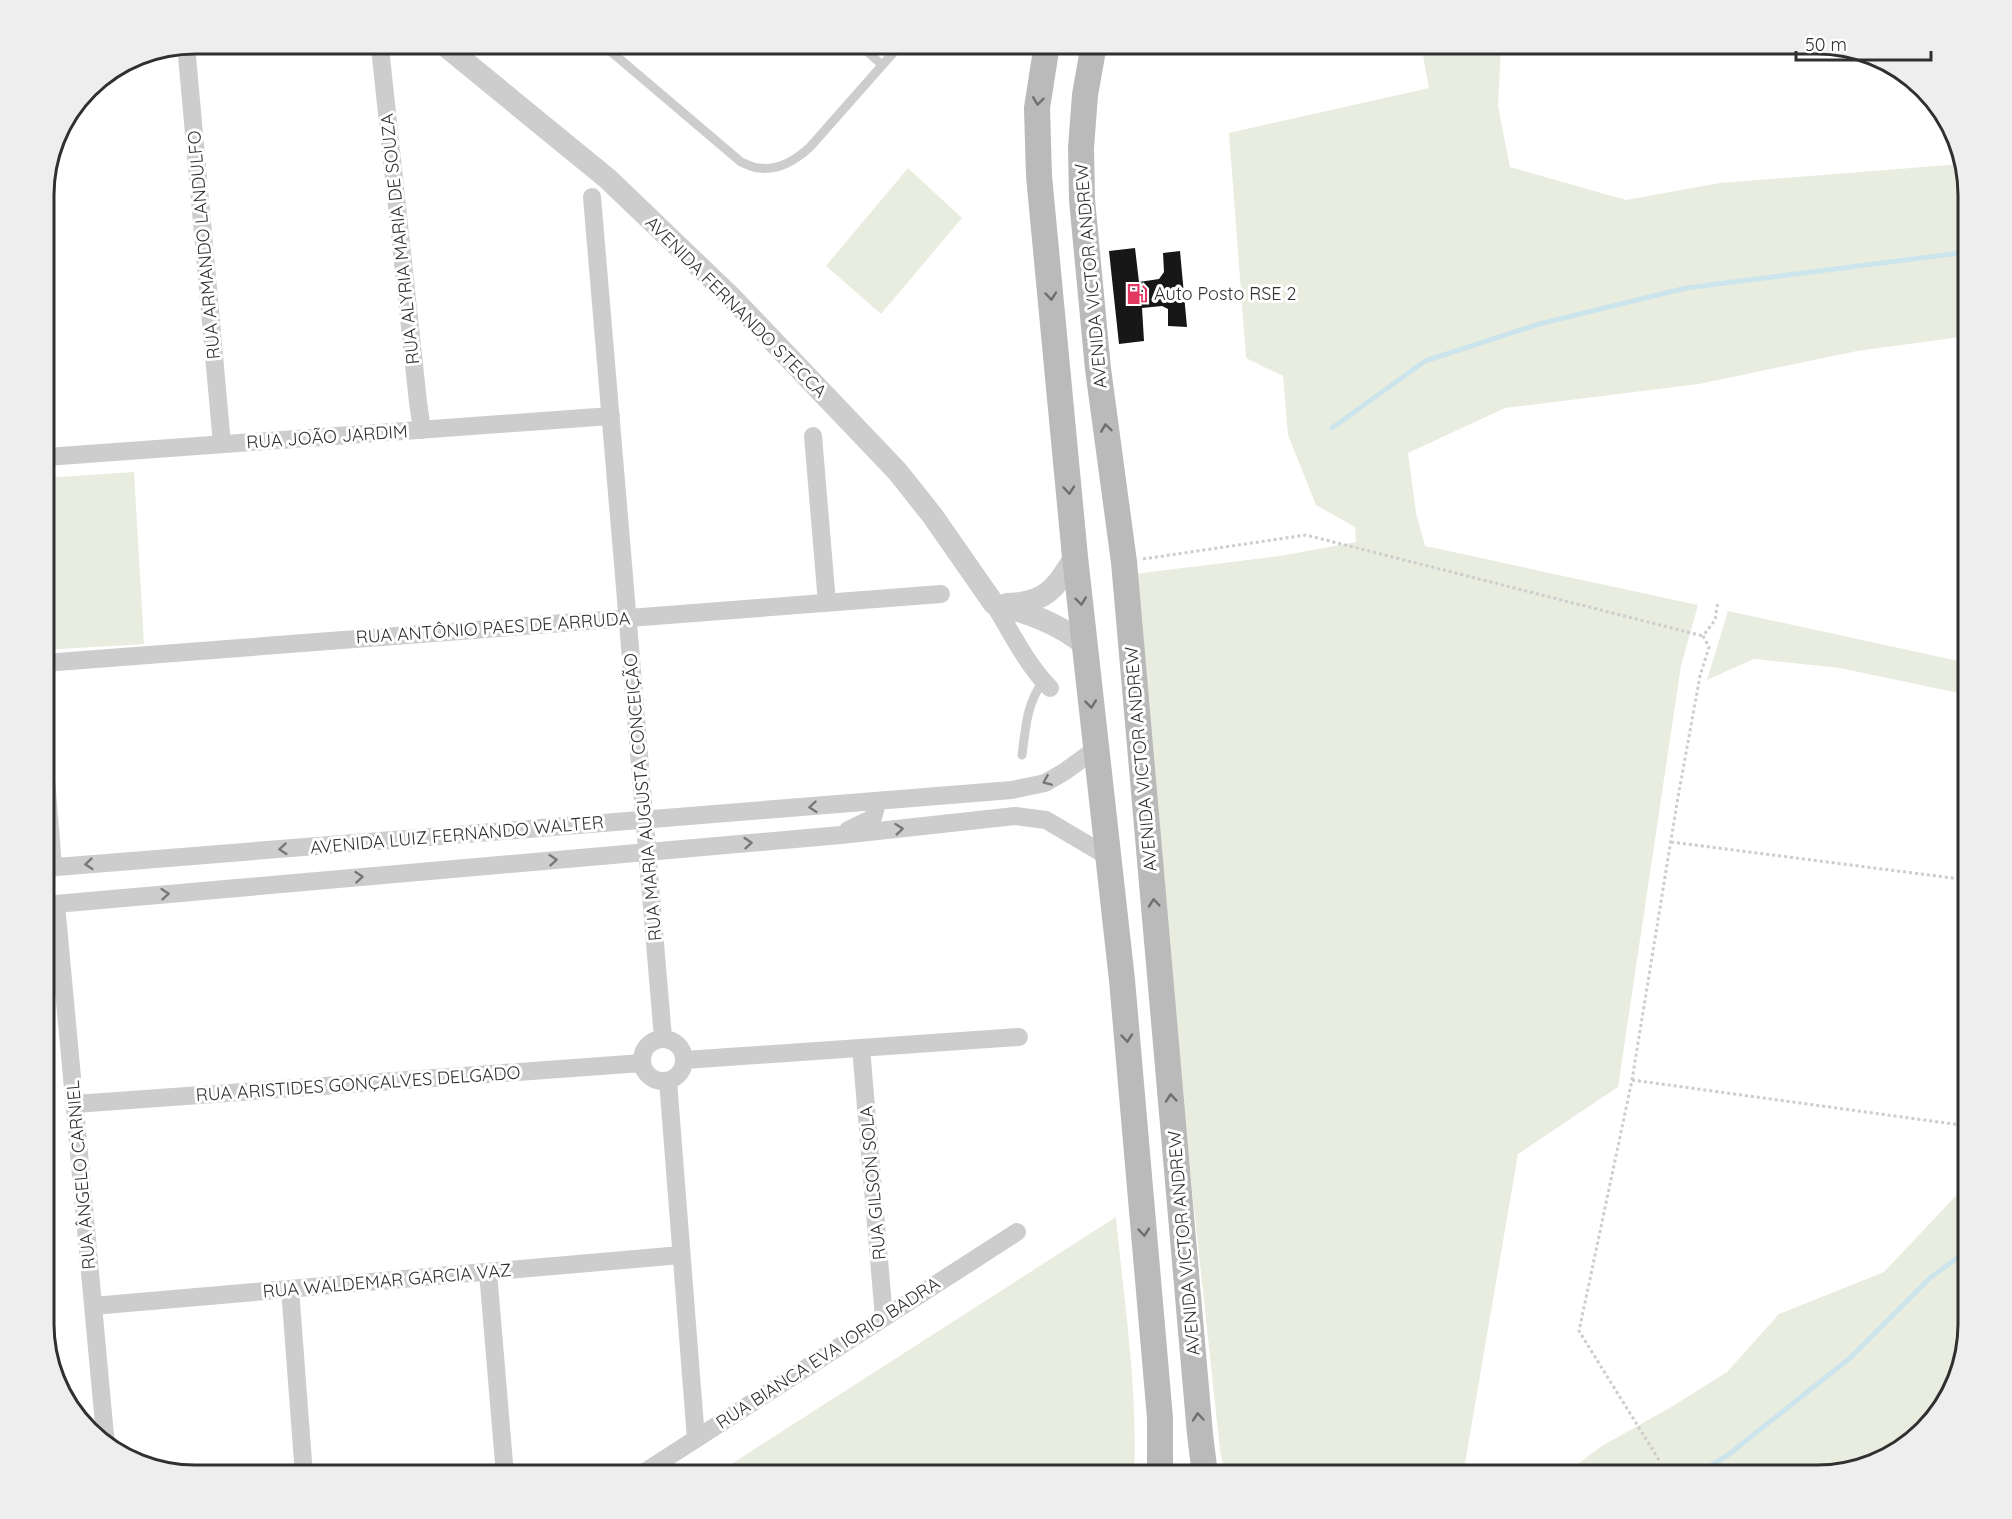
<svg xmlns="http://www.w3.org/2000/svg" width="2012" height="1519" viewBox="0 0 2012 1519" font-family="Quicksand,sans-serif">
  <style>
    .green { fill: #e9eddf }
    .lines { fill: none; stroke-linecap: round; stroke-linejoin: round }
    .stream { stroke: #cce5ec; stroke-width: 5 }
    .building { fill: #171717 }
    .path { stroke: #cdcdcd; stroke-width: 3; stroke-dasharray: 3 3; stroke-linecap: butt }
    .service { stroke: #cdcdcd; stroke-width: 9 }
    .minor { stroke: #cdcdcd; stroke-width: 18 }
    .tertiary { stroke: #cdcdcd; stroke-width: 22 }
    .secondary { stroke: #bababa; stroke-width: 26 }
    .oneway { stroke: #6e6e6e }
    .oneway2 { stroke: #777 }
    .labels { text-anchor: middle; stroke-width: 6; stroke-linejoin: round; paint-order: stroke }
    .street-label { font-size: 18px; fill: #303030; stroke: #fff }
    .poi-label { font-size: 18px; fill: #303030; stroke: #fff; text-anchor: start }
    .rim { fill: none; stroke: #303030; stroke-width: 3 }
  </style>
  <rect width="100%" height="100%" fill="#fff"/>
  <path class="green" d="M1421,44h84l-4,4 -3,58 12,61 116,33 94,-17 241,-19 7,31v141l-111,15 -158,33 -194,24 -97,45 8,60 9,33 273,59 -17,61 -63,421 -100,67 -55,321h-238l-5,-25 -41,-382 -45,-494 146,-18 76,-14 -1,-15 -39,-22 -28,-70 -5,-59 -37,-18 -17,-225 200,-45z
    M908,168l54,50 -81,96 -55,-48z
    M134,472l10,172 -100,6v-172z
    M1728,611l240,52v32l-128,-27 -86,-9 -47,21z
    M1968,1183v141l-8,49 -23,43 -53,44 -67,15h-253l36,-28 73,-41 54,-34 52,-58 105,-42z
    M1116,1217c8,85 22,173 18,258h-420z"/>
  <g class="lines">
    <path class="stream" d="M1332,428l93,-67 114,-37 147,-36 282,-36
      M1695,1475l33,-20 122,-97 80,-80 38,-28"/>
  </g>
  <path class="building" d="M1135,248l4,34 20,-3 5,-7 -1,-19 17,-2 7,76 -19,-1v-17l-6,-3 -20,2 2,33 -25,3 -10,-93z"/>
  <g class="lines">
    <path class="path" d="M1143,559l163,-24 397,101
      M1671,842l297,38
      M1632,1080l336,46
      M1659,1460l-80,-129 53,-251 46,-283 22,-121 9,-29 -6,-11 12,-16 3,-19"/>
    <path class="service" d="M602,44l139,118c5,2 12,6 18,6 19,3 38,-9 51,-21l91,-103
      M859,44l23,21
      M1022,755c4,-29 4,-49 21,-74"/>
    <path class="minor" d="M186,45l36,399
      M380,48l38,354 4,28
      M592,197l71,841
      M813,436l14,167
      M44,454l2,3 565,-41
      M994,604c17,28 33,61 56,84
      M44,663l897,-69
      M44,753l9,114
      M848,830l25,-12 3,-11 -5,-5
      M44,868l968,-78 33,-7 19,-11 32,-23
      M56,904l50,542
      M44,905l797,-70 174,-19 31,4 61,36
      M642 1060a21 21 0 1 1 42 0a21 21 0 1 1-42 0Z
      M861,1048l23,270
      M685,1060l334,-23
      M668,1081l28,358
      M75,1104l567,-41
      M488,1272l17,203
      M290,1289l14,186
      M93,1306l588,-51
      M640,1475l377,-243"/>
    <path class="tertiary" d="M443,44l165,135 124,119 165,173 35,44 62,89c34,9 65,19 92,42
      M1007,604c39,0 49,-17 68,-47"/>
    <path class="secondary" d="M1047,44l-10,64 2,68 36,381 47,423 38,438v57
      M1094,44l-9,51 -4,53 1,52 16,169 26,193 76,872 5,41"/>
  </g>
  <defs><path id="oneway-chevron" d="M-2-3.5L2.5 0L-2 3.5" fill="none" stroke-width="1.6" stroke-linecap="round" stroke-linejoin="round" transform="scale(1.5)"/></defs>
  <g class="oneway">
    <use href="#oneway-chevron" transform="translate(1038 101) rotate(97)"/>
    <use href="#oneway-chevron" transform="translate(1051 296) rotate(85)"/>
    <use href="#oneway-chevron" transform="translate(1106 428) rotate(-98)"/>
    <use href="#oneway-chevron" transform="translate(1069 490) rotate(85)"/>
    <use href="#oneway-chevron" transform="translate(1081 601) rotate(83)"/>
    <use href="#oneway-chevron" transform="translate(1091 704) rotate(84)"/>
    <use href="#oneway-chevron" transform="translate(1154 903) rotate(-95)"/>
    <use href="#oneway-chevron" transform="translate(1127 1038) rotate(85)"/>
    <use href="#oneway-chevron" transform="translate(1171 1098) rotate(-95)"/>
    <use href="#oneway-chevron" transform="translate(1144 1232) rotate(85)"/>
    <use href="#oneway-chevron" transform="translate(1198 1417) rotate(-95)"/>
  </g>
  <g class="oneway2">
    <use href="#oneway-chevron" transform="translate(1047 781) rotate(157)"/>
    <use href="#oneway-chevron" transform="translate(813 807) rotate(175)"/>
    <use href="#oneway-chevron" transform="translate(899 829) rotate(-6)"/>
    <use href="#oneway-chevron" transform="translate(748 843) rotate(-5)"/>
    <use href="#oneway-chevron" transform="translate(283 849) rotate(175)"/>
    <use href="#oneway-chevron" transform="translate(553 860) rotate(-5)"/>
    <use href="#oneway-chevron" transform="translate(89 864) rotate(175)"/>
    <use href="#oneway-chevron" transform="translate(359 877) rotate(-5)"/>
    <use href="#oneway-chevron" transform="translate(165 894) rotate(-5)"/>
  </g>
  <defs>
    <symbol id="fuel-bare" viewBox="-9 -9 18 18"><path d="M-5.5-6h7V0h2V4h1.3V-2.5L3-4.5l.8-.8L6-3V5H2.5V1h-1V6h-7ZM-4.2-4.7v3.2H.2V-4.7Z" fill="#e2385f" stroke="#fff" stroke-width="2.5" paint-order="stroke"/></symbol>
  </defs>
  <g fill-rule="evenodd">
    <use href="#fuel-bare" x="1122" y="279" width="30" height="30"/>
  </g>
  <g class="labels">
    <g class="street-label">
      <text transform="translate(400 239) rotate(-96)" y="6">RUA ALYRIA MARIA DE SOUZA</text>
      <text transform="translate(204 245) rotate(-95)" y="6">RUA ARMANDO LANDULFO</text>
      <text transform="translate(1091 276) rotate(-95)" y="6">AVENIDA VICTOR ANDREW</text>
      <text transform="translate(736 307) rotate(45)" y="6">AVENIDA FERNANDO STECCA</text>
      <text transform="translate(327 437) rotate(-4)" y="6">RUA JOÃO JARDIM</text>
      <text transform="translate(493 628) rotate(-4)" y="6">RUA ANTÔNIO PAES DE ARRUDA</text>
      <text transform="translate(1141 759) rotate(-95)" y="6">AVENIDA VICTOR ANDREW</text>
      <text transform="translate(643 797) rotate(-95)" y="6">RUA MARIA AUGUSTA CONCEIÇÃO</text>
      <text transform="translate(457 835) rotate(-5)" y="6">AVENIDA LUIZ FERNANDO WALTER</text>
      <text transform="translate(358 1084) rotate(-4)" y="6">RUA ARISTIDES GONÇALVES DELGADO</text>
      <text transform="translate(81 1175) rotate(-95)" y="6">RUA ÂNGELO CARNIEL</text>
      <text transform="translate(873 1183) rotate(-95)" y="6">RUA GILSON SOLA</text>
      <text transform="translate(1184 1243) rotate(-95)" y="6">AVENIDA VICTOR ANDREW</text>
      <text transform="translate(387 1281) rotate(-5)" y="6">RUA WALDEMAR GARCIA VAZ</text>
      <text transform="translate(828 1353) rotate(-33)" y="6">RUA BIANCA EVA IORIO BADRA</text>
    </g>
    <g class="poi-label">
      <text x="1154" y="300">Auto Posto RSE 2</text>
    </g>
  </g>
  <path d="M0 0H2012V1519H0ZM195 54H1817A141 141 0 0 1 1958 195V1324A141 141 0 0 1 1817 1465H195A141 141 0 0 1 54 1324V195A141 141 0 0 1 195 54Z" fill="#eee" fill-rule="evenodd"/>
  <path class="rim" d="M195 54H1817A141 141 0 0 1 1958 195V1324A141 141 0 0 1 1817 1465H195A141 141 0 0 1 54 1324V195A141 141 0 0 1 195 54Z"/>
  <path d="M1796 51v9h135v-9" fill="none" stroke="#303030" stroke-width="3"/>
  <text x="1805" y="51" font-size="18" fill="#303030" stroke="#ffffff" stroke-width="4.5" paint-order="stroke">50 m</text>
</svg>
